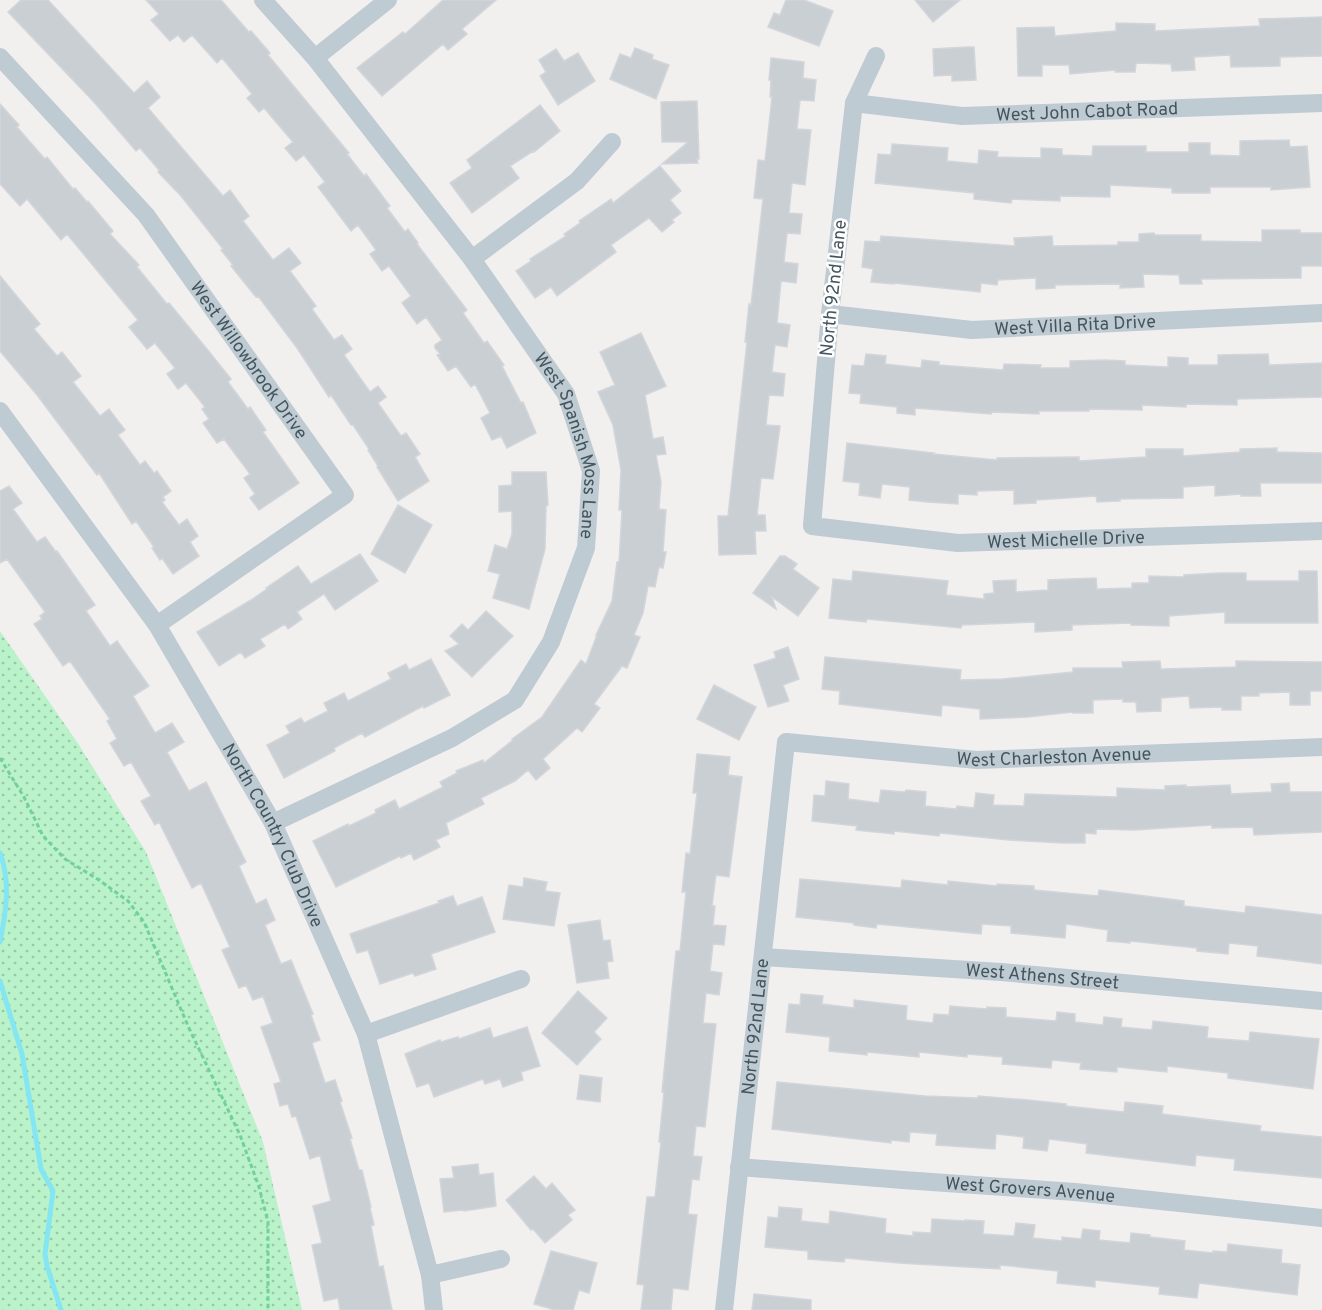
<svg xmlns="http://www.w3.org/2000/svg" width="1322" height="1310" viewBox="0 0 1322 1310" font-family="Overpass,sans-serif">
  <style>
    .grass { fill: url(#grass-dots) }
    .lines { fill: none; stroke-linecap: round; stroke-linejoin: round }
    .stream { stroke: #84e6f2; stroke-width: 5 }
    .building { fill: #cacfd4; stroke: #d2d6db; stroke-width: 1.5 }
    .path { stroke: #70d298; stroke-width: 3; stroke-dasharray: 4.5 3; stroke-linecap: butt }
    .street { stroke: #becbd2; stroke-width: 18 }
    .labels { text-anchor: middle; stroke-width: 5; stroke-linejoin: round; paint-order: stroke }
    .street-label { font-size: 18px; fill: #45555e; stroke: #fff }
  </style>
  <defs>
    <pattern id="grass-dots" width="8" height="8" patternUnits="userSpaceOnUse" patternTransform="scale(1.5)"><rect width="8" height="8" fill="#baf2ca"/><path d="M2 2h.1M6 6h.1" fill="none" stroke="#99c7a7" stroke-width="1.8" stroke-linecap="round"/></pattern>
  </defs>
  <rect width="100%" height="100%" fill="#f2efef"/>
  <path class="grass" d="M0,631l77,111 69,110 117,290 39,168h-302z"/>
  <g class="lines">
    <path class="stream" d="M0,853c11,29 6,59 0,89
      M0,981l22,73 19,115 12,22 -8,63 2,12 14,44"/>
  </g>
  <path class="building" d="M21,0h27l86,93 13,-12 13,16 -12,11 75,88 7,-6 19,26 -6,5 30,39 16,-12 12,15 -11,8 26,35 -4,3 22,31 8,-5 10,14 -8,6 26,37 8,-6 8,11 -8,6 23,33 5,-3 14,21 -5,3 14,24 -31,20 -21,-34 1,-1 -10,-16 1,-1 -16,-24h-2l-20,-30 -2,2 -32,-49 -39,-52 -2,1 -25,-31 2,-1 -12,-15 2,-1 -42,-53 -23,-24 1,-2 -19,-22 -4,3 -43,-50 -85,-89z
    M146,0h75l28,32 2,-1 19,22 -2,2 81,98 -2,1 17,22 2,-2 24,32 -3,2 18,24 3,-3 10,14 -1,1 50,66 -4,3 21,30 3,-2 17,24 -2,1 19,37 2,-1 13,31 -29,15 -6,-12 -9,4 -11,-22 9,-5 -15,-29 -4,3 -15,-21 -8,5 -11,-16 3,-1 -5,-6v-3l7,-5 -16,-23 -9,7 -15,-21 9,-7 -22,-30 -7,5 -12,-17 6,-4 -18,-25 -7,6 -33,-44 7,-5 -21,-27 -8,6 -11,-13 8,-6 -29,-34 -5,4 -12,-14 5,-4 -30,-36 -5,5 -25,-28 -8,7 -6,-7 -8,6 -19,-21 8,-6z
    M443,0h53l-34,29 5,5 -19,16 -5,-6 -61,52 -25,-28 46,-36 2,2z
    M786,0h18l29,11 -14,35 -51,-19 6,-14 6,2z
    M915,0h45l-27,22z
    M1322,17v39l-42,1v9l-49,1 -1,-12 -36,2 1,13 -23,1 -1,-7 -35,-1 -1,9h-20l1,-2 -46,4 -1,-9h-27v11h-24l-1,-48 37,-1 1,9 61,-5v-8l39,1v7l105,-5 -1,-7z
    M967,47h7l2,33 -24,1v-6l-18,1 -1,-27z
    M635,48l18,7 -1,4 17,6 -13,34 -46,-20 10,-25 11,4z
    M556,49l8,12 14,-8 17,28 -37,24 -18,-29 6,-4 -7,-12z
    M771,58l33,4 -1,16 13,2 -2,21 -14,-1 -3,29 14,1 -6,55 -13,-2 -3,30 13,1 -2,20 -13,-1 -3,29 14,2 -2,19 -15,-2 -4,42 13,2 -3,22 -12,-2 -3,27 13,2 -2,22 -14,-1 -3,30 14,1 -7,53 -12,-1 -4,37h8l1,16h-11l1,23 -37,1 -1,-39h10l19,-174h-2l4,-38 2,1 12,-106 -9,-1 4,-38 7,1 7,-64h-2l1,-17h-2z
    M697,101l2,58h-2l1,4 -36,1 26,-22h-26l-1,-40z
    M0,104l19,21 -2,2 28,32 2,-2 26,32 2,-1 12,14 1,-1 25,30 -3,3 29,31 -2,2 30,37 2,-1 38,46 24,30 -3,3 20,27 2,-2 16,23 -3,2 36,51 -40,27 -9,-12 5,-4 -11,-16 6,-4 -26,-35 -7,4 -14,-20 6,-4 -7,-10 3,-2 -19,-24 -8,6 -11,-15 8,-6 -20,-25 -8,6 -18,-22 9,-7 -71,-86 -6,6 -34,-41 -7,7 -20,-22z
    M540,105l20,26 -26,21 -1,-1 -23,15 9,12 -47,35 -22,-30 22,-15 -5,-8z
    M1289,140l1,7 17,-1 3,41 -39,3v-3h-61v6h-38v-5l-62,-3v12l-50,-1v5l-48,-2 -1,4 -37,-4v-6l-99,-10 3,-29 13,1 1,-11 56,4 -1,13 31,3 1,-14 19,2 -1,5 44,1v-10l21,1v6l30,1 1,-10h53v6h43v-9h21v12l30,1v-15z
    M660,166l21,25 -11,9 11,13 -9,7 2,2 -12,10 -13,-14 -38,27 5,7 -59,44 -6,-9 -16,11 -19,-27 15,-10 -1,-2 36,-23 -2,-2 16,-11 -1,-2 32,-22 2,4z
    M1262,230h38v3h22v33h-21v12l-100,1 1,5h-22l-1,-9 -36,-1 1,13 -24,1v-4l-65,1v3l-19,1v-11l-38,2 -1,5 -16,-2 -1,9 -86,-9v1l-23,-2 2,-13 -11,-2 3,-26 15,1 1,-6 134,10 -1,-8 38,-2 1,10 65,-1v-3h21v-8l15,-1 1,2h46v6l61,1z
    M0,276l40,48 -6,5 23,27 5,-4 19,24 -8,6 27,34 9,-7 16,21 -7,5 22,30 5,-4 9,12 3,-2 14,20 -8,6 2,3 -3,2 17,23 8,-6 11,17 -8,6 9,14 -26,18 -11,-16 -2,2 -8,-12 2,-1 -18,-26 -4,3 -33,-51 -2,2 -60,-80 -37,-44z
    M641,333l25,53 -21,9 8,44 10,-2 3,17 -10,1 5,27 -2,27 7,1 -3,42h3l-3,16 -4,-1 -4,20 -7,-1 -5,27 -9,22 6,2 -13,31 -5,-2 -28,38 6,4 -18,24 -5,-4 -34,31 7,9 -14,12 -8,-10 -13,11 -34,17 3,6 -38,19 3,11 -13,6 4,7 -26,13 -3,-7 -10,5 -1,-2 -64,31 -23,-46 35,-17 1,2 27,-13 -1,-3 20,-10 4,9 44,-22 -3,-5 17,-9 -1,-2 27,-11 1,3 29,-23 -1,-1 30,-22 39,-57 5,4 11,-29h-1l16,-34 5,-39h2l3,-52h-3l2,-40 -8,-45 -15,-33 17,-7 -15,-33z
    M866,354l20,2 -1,8 36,4 1,-8 17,2v3l64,5 1,-6 37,1 -1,3h30v-7l35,-1 20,1v4l43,2v-10l20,1v7h30v-10l50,-1 1,11 53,-2v34l-85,2v6l-51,-1v3l-44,-2v5l-53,-1v2h-50v3l-47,-2 -1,2 -76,-6v7l-18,-2v-6l-37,-4 1,-9 -12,-1 3,-28 12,1z
    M847,443l87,10 -1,1 64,6v-2l82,-1v4l67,-4v-8h37v7l57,-4v-3l37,-1v4l45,1v30h-62l1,13h-20v-2l-26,2v-11l-32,2v11l-63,1v2l-23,1 -1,-6 -60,4v3l-22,1v-14l-37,1v4l-19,-1v10l-30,-2 -19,-2 1,-13 -28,-3 -2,14 -21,-3 1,-12 -17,-2z
    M512,472h34l2,33 -2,1 -1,43 -16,60 -36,-11 7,-24 -12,-3 7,-26 12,4 5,-15v-23l-13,1v-26l13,-1z
    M9,486l13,17 -9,6 24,33 8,-5 11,15 1,-1 38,54 -9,6 24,35 7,-5 32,45 -16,10 22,37 17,-10 12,19 -17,10 22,39 17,-9 40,80 -7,4 17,38 10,-5 9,21 -10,5 16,39 10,-4 22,54 -2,1 9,25 -8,3 13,40 10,-3 7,21 -2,1 12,36 -2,1 9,31h3l9,37 -1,1 4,17 -3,1 8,41 4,-1 9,44h-52l-2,-12 -14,3 -12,-56 10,-2 -9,-37 18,-5 -11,-46 -10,4 -14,-43 -4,1 -4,-13 -8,2 -6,-22 7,-2 -20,-55 12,-4 -10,-27 -10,4 -7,-15 -7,3 -17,-38 8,-3 -29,-64 -9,5 -33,-66 -4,3 -14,-24 10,-5 -20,-34 -7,4 -14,-23 7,-4 -10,-18 3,-2 -40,-58 -7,5 -29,-42 8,-5 -2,-3 5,-4 -38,-53 -7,4v-72z
    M398,505l34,20 -27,48 -34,-19z
    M360,554l18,27 -43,29 -11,-16 -27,18 5,7 -14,10 -3,-5 -25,15 5,7 -20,12 -4,-6 -22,14 -22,-34 54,-32 16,-11 -1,-1 32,-22 13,18z
    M780,556h5l12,8 -4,5 26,19 -21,28 -26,-19 4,12 -23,-16z
    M853,571l95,10 -2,14 38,4v-5l10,-1 -1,-12 23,-1v12l32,-2v-10l21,-1 27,-1 1,11 35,-1v-5h17v-7l35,1v-2l36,-2h26v8h53v-10h18l1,52h-93v-11l-56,4v10l-38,-1v-2l-59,2v5l-37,2v-10l-73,3 -1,3 -94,-9 -1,3 -37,-4 4,-39 19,2z
    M486,611l27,25 -41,41 -27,-26 14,-7 -9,-8 12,-12 6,6z
    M788,647l11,32 -16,6 6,16 -21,6 -14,-42 22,-7 -2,-6z
    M825,657l136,13 -1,10 43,-1 70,-7v-4h50l-1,-6 38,-1 1,8 75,-2v-6l86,1v29h-12v14h-20v-13l-31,1v3h-18v14h-19v-3l-32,1 -1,-12 -28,2v13l-24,1 -1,-10h-13v-3l-30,1v13h-20v-1l-45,5 -48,2v-10l-38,-4 -1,11 -102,-12 1,-13 -18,-2z
    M431,659l19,36 -26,13 -1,-2 -58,31 -3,-4 -28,15 1,3 -51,27 -17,-33 23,-12 -4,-7 15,-8 3,5 24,-12 -4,-8 20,-10 4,8 43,-22 -3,-6 18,-9 3,6z
    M714,685l42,22 -17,33 -42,-21z
    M697,754l33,3 -2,18 14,2 -13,100 -13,-2 -4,31h3l-2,19 13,1 -2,19 -11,-1 -3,27 12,2 -3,22 -13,-2 -3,30 13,1 -11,103 -9,-1 -3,30 9,1 -3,23 -7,-1 -4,35 9,1 -9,75 -15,-2 -2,22h-30l3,-25 -7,-1 10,-87h8l6,-55h-2l5,-50h-2l10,-102 4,-39h4l6,-59h-4l4,-39 4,1 7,-61h-4z
    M826,781l23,3 -1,15 31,4 2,-13 24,2 1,-2 20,2 -1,14 31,3 1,-3 17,2 2,-15 18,2 -1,10 31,1 1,-12 92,3v-9l48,2v-4l21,-1v2l44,-2 1,9 41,-2 -1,-8 18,-1 1,9h32v40l-68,3 -1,-8 -41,1v-3l-78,5 -38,-1v5l-11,-1v10h-22l-54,-3 -69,-7 -1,3 -45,-5v3l-38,-4 1,-4 -45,-5 2,-26 11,1z
    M524,878l23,4 -2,9 15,2 -6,33 -51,-7 6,-34 14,2z
    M800,879l101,9 1,-8 46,5v-4l49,5v-2l37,2v4l64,6 1,-6 85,11v5l61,7 1,-7 76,9v49l-65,-8 1,-10 -29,-3 -1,11 -31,-3v-3l-67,-7v2l-23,-2 1,-11 -42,-6 -1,14 -54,-5v-7l-29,-2 -1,10 -104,-10 -1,4 -22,-3v-2l-58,-6z
    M453,896l4,10 25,-9 13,35 -64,22 5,15 -21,7 -2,-3 -33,11 -12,-34 -11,3 -7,-19 89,-31 -1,-2z
    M600,920l3,21 7,-1 3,21 -6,1 2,16 -32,5 -9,-58z
    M578,991l29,27 -13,14 7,7 -24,26 -35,-32z
    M801,994l22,2 -1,8 32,4v-8l53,6 -1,14 27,3 1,-9 15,1 1,-9 37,3v-2l19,1v9l50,4 1,-9 18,2v8l28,3 1,-8 18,2 -1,8 31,3 1,-9 55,6 -1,11 42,3 1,-9 69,7 -6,50 -85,-11v-5l-61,-7v6l-50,-5v5l-37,-3 1,-6 -29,-3 -1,8 -49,-4 1,-7 -36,-3v3l-48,-5v5l-52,-5v3l-38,-4 1,-14 -44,-5 3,-28 11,1z
    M527,1027l13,39 -19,6 2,8 -20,7 -3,-8 -15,5 -2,-5 -49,18 -5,-14 -12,4 -12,-33 35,-14 1,2 17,-5 1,2 31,-11 3,10z
    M580,1075l22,3 -2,24 -23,-3z
    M777,1082l148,14 53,2v-2l50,4 38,4v2l58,6 1,-10 38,4 -1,8 99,12 -1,5 62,6v41l-88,-8 1,-11 -39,-4 -1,11 -109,-13 1,-9 -38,-5 -2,12 -24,-3 1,-11 -28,-3 -1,15 -59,-4 1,-11 -27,-2 -1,10 -18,-2v3l-119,-14z
    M478,1164l1,11 14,-2 3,33 -32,5 -1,-1 -19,2 -4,-33 14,-1 -2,-11z
    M534,1176l12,13 6,-6 23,27 -7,5 4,5 -27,23 -12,-14 -2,1 -25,-30z
    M779,1207l23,2 -1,12 28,3 1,-13 56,8 -1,14 28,3v-4l18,1 1,-14 33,2v-1l19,1 -1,13 31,2 2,-13 19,2 -2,13 29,3v-4l19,2 2,-10 17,2 -1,9 31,3 1,-10 19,2v2l35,4 -1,9 29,3v-2l14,1 1,-8 54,6 -1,13 19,2 -3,30 -98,-12 -2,15 -38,-4 1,-7 -65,-7v7l-38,-4 1,-12 -58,-6v4l-101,-6 -54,-5 -1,4 -36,-3v-8l-43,-4 3,-30 10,1z
    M551,1251l46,12 -8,30 -10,-3 -6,20h-18l-21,-6z
    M754,1294l57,6v10h-59z"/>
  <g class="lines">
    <path class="path" d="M0,758l24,39 19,39 22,23 34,21 29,21 16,21 44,104 52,109 19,52 9,35v88"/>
    <g class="street">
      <path id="s1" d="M263,0l52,58 157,201 94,135 25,77 -5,77 -35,94 -36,58 -63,38 -179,85"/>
      <path id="s2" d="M876,56l-22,47 -24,211 -18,212 146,17 364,-12"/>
      <path id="s3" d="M0,57l146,158 199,280 -188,130"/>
      <path d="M315,58l73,-58"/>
      <path id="s4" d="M854,103l108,13 360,-13"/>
      <path d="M472,259l105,-78 35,-39"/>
      <path id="s5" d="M830,314l142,16 350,-17"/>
      <path id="s6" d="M0,411l157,214 116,198 93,211 64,241 4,35"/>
      <path id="s7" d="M763,957l238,15 321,29"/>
      <path d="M366,1034l155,-55"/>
      <path id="s8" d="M739,1167l164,13 172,12 247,26"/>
      <path d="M430,1275l71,-16"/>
      <path id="s9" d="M724,1310l62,-568 191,18 345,-13"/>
    </g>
  </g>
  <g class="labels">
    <g class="street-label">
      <text dy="6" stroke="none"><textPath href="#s4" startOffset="234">West John Cabot Road</textPath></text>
      <text transform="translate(833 288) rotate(-84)" y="6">North 92nd Lane</text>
      <text dy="6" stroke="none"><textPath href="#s5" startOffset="246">West Villa Rita Drive</textPath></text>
      <text dy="6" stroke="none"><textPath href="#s3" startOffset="393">West Willowbrook Drive</textPath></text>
      <text dy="6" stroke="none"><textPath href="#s1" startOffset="548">West Spanish Moss Lane</textPath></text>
      <text dy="6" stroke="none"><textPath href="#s2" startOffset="732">West Michelle Drive</textPath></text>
      <text dy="6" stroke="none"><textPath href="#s9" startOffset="840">West Charleston Avenue</textPath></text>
      <text dy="6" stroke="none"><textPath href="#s6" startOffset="506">North Country Club Drive</textPath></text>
      <text dy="6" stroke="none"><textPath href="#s7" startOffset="280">West Athens Street</textPath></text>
      <text dy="6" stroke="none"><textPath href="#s9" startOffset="285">North 92nd Lane</textPath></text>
      <text dy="6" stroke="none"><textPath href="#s8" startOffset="292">West Grovers Avenue</textPath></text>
    </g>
  </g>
</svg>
